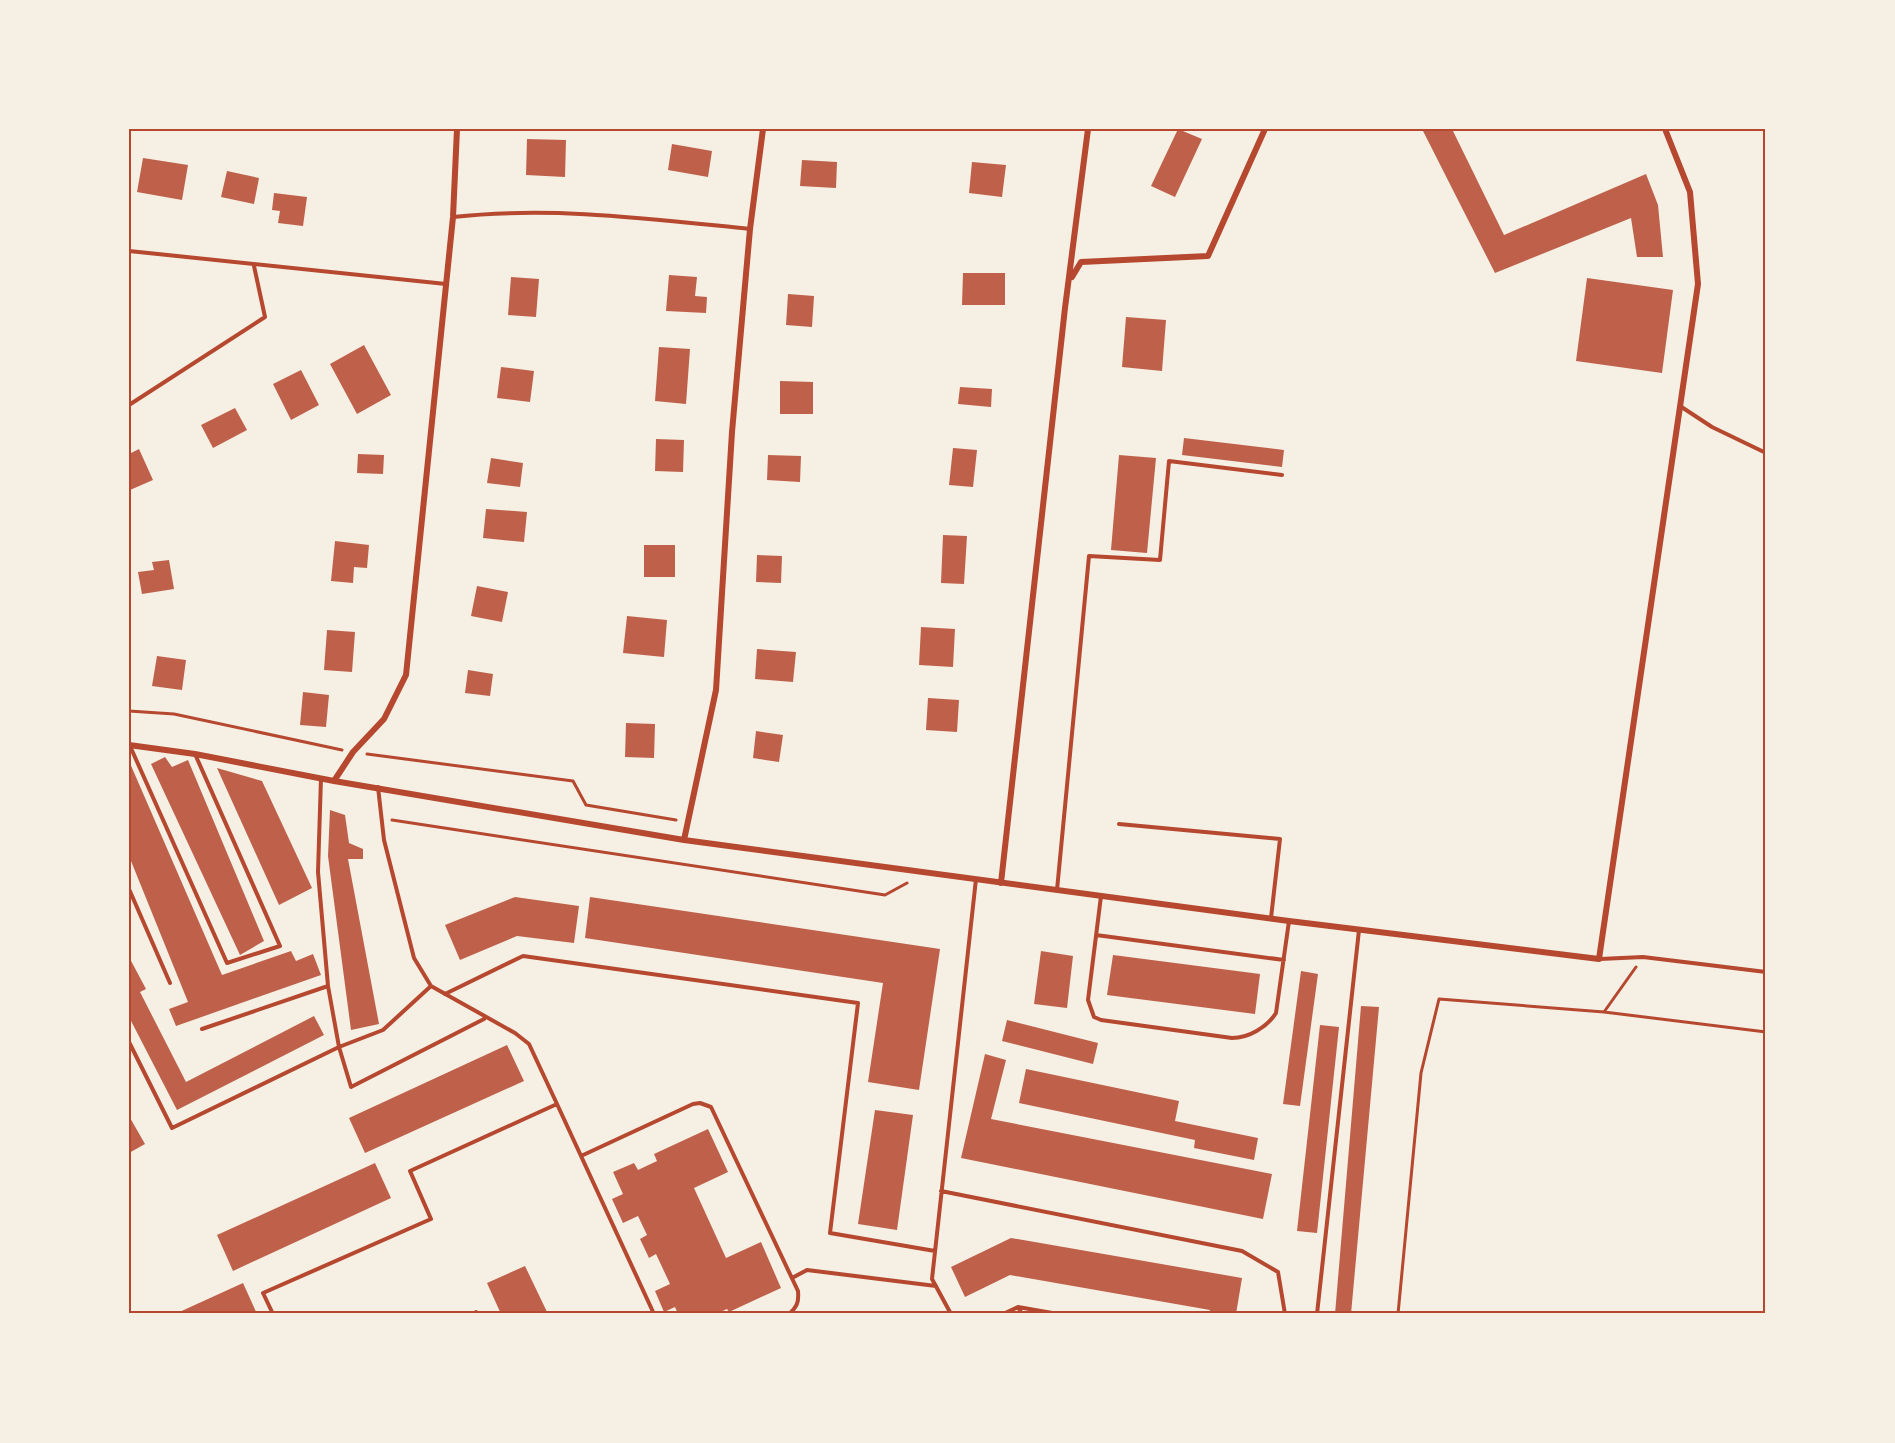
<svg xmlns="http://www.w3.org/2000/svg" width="1895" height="1443" viewBox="0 0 1895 1443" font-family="'PT Sans Narrow',sans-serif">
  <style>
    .building { fill: #bf614a }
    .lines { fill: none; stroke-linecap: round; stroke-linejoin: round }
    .path { stroke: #b5482f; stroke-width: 3 }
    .service { stroke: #b5482f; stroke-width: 4 }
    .minor { stroke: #b5482f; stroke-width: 6 }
    .neatline { fill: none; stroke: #b5482f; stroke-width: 2 }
  </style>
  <rect width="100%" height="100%" fill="#f6efe4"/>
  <path class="building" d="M1178,129l24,10 -27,58 -24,-11z
    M1422,129h30l52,106 142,-61 12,31 5,52h-26l-6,-39 -136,55z
    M527,139l39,1 -1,37 -39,-2z
    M672,144l40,7 -4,26 -40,-7z
    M143,158l45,7 -6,35 -45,-8z
    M802,160l35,2 -1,26 -36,-2z
    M972,162l34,3 -4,32 -33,-4z
    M227,171l32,7 -5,26 -33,-7z
    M274,193l33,4 -4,29 -25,-3 2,-12 -8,-1z
    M963,273h42v32h-43z
    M669,275l28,2 -2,19 12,1 -1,16 -40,-2z
    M511,277l28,2 -3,38 -28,-2z
    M1587,278l86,12 -11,83 -86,-12z
    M788,294l26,2 -2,31 -26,-2z
    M1126,317l40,3 -4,51 -40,-4z
    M364,345l27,50 -34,19 -27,-50z
    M659,347l31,2 -4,55 -31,-3z
    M501,367l33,4 -4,31 -33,-4z
    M301,370l18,35 -28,15 -18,-36z
    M780,381l33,1v32h-33z
    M960,387l32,2 -1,18 -33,-3z
    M235,408l12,22 -34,18 -12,-23z
    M1184,438l100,12 -2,17 -100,-12z
    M656,439l28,1 -1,32 -28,-1z
    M953,448l24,2 -4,37 -24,-2z
    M139,449l14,31 -23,10 -1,-36z
    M358,454l26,1 -1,19 -26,-1z
    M768,455l33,1 -1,26 -33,-2z
    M1119,455l37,3 -9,95 -36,-3z
    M491,458l32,5 -3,24 -33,-4z
    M486,509l41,3 -3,30 -41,-4z
    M943,535l24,1 -3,48 -23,-1z
    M335,541l34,4 -2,23 -13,-1 -1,16 -22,-2z
    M644,545h31v32h-31z
    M757,555l25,1 -1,27 -25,-1z
    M169,560l5,29 -32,5 -4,-22 16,-2 -2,-8z
    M477,586l31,6 -6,30 -31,-6z
    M627,616l40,4 -3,37 -41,-4z
    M921,627l34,2 -2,38 -34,-2z
    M327,630l28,2 -3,40 -28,-2z
    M757,649l39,3 -3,30 -38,-3z
    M157,656l29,4 -4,30 -30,-4z
    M468,670l25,4 -3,22 -25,-3z
    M303,692l26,3 -3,32 -26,-2z
    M928,698l31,2 -2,32 -31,-2z
    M626,723l29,1 -1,34 -29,-1z
    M756,731l27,4 -4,27 -26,-4z
    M165,757l7,10 16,-7 76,181 -24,14 -89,-191z
    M129,761l93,214 69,-24 5,10 17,-7 8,21 -145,51 -7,-17 19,-7 -59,-146z
    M217,768l45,13 50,107 -33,17z
    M330,810l15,5 4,28 14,6v10h-15l31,165 -28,6 -23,-174z
    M515,897l64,9 -5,37 -57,-7 -57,24 -15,-35z
    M590,897l350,52 -21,141 -51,-8 15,-99 -298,-45z
    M1041,951l32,5 -6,52 -33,-4z
    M1113,955l147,19 -5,40 -148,-19z
    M129,957l17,32 -6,3 46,90 128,-66 10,19 -147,75 -48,-93z
    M1301,971l17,3 -18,132 -17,-2z
    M1361,1006l18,1 -28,307h-16z
    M1007,1020l91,23 -5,21 -91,-23z
    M1320,1025l19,2 -22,206 -20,-2z
    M507,1045l17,36 -159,72 -16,-35z
    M985,1054l21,6 -15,59 281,55 -9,45 -302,-61z
    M1026,1069l153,32 -4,20 83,17 -4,22 -60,-12 1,-8 -176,-37z
    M875,1110l38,5 -16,115 -39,-6z
    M129,1116l16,28 -16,9z
    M708,1129l20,43 -34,16 32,70 35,-16 20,46 -52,24 -2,-3 -11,5h-38l-3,-7 -11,5 -9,-21 15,-7 -14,-30 -7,4 -9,-19 7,-4 -9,-19 -15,7 -11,-24 11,-5 -10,-22 21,-9 4,7 19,-9 -3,-7z
    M375,1163l16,35 -158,73 -16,-36z
    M1011,1238l231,40 -6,36h-27l1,-4 -200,-35 -45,22 -14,-30z
    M525,1266l23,48h-47l-14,-31z
    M243,1283l14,31h-82z"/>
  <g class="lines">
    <path class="path" d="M129,711l45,3 168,36
      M367,754l206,27 13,24 90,15
      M392,820l493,75 22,-12
      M1604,1012l32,-45
      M1398,1314l23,-241 18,-74 165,13 162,20"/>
    <path class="service" d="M453,217c99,-11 198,2 297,12
      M129,251l317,33
      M129,405l136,-88 -11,-51
      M1680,406l32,21 54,26
      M130,746l97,217 53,-17 -85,-192
      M321,778l-3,94 10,114 11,61 12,40 133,-68
      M1119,824l161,15 -9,79
      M129,889l41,94
      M1057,890l32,-334 71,4 9,-99 113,14
      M1101,896l-13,104 6,17 7,3 131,18c17,0 35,-11 44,-25l13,-92
      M1096,935l188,25
      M1600,959l43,-2 123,15
      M445,994l78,-38 335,47 -28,230 105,18
      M202,1029l126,-43
      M129,1042l43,86 167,-81 44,-17 48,-44
      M557,1104l97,210
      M581,1156l112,-52 7,-1 11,4 87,184c1,11 -1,16 -9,23
      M941,1191l301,60 36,21 7,42
      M792,1278l15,-8 129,16
      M476,1312l1,2
      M273,1314l-10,-21 168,-74 -21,-48 147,-67 -28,-60 -14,-11 -84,-47 -17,-28 -30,-118 -6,-53
      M951,1314l-19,-35 44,-400
      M1003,1314l15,-7
      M1022,1314l-4,-7 40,7
      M1317,1314l42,-384"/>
    <path class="minor" d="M1072,277l9,-15 127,-6 57,-127
      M129,745l66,9 139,27 350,59 605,81 310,38 99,-675 -8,-92 -25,-63
      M334,781l19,-29 31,-33 22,-44 47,-458 4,-88
      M684,840l32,-150 16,-258 18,-203 13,-100
      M1001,883l64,-575 23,-179"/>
  </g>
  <rect width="1895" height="1443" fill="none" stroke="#f6efe4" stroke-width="261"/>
  <rect x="130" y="130" width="1634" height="1182" class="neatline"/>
</svg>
